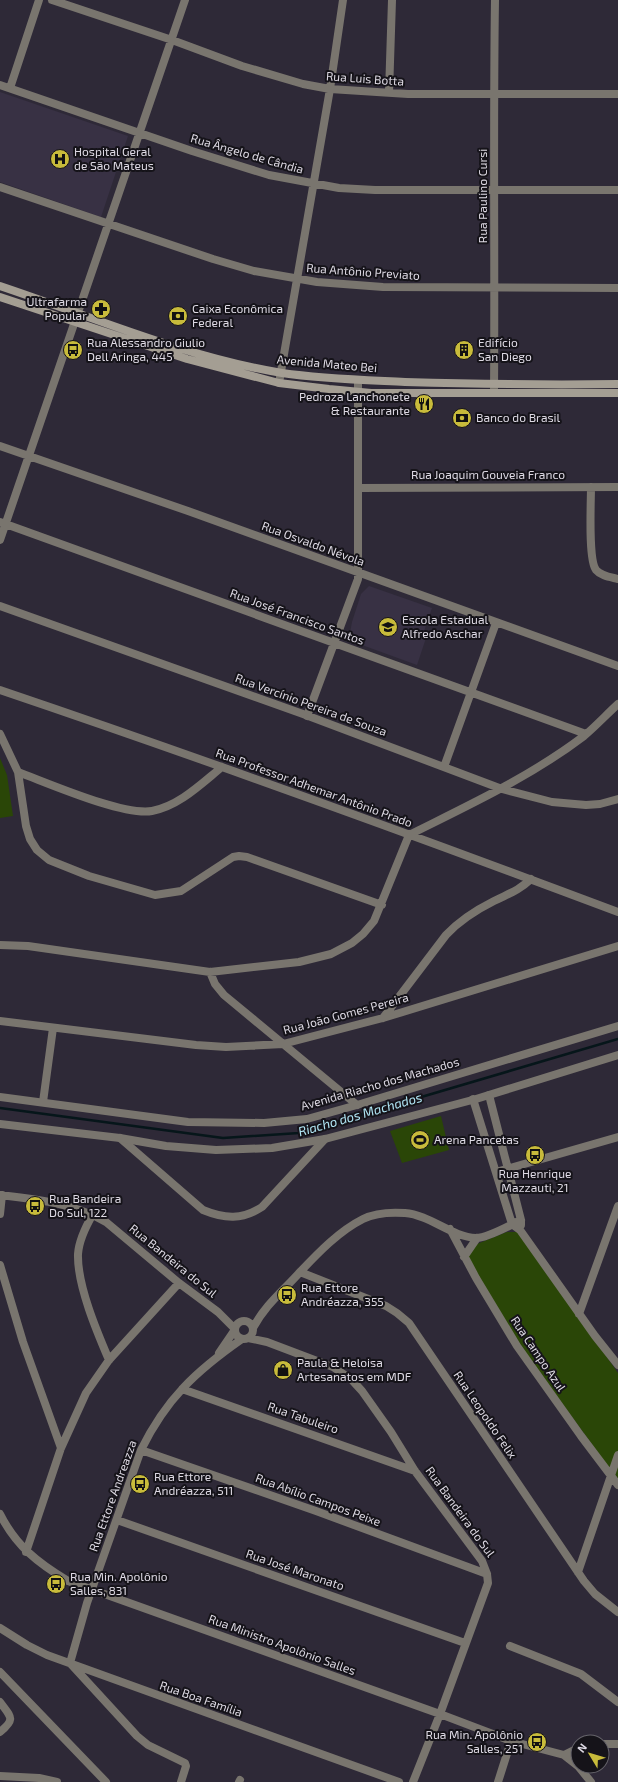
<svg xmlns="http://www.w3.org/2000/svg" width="618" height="1782" viewBox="0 0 618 1782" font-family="'Exo 2',sans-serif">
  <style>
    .built { fill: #383144 }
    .green { fill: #2a4607 }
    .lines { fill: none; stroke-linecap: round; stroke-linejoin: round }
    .stream { stroke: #06161a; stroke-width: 2.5 }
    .minor { stroke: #79756e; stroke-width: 8 }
    .tertiary { stroke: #79756e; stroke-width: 8 }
    .secondary { stroke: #a49e93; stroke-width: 8 }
    .labels { text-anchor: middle; stroke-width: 4; stroke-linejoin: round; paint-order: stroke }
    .street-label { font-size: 12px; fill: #dedae4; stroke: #151319 }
    .poi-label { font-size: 12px; fill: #dedae4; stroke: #151319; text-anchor: start }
    .water-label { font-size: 13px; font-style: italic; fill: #b0e5f4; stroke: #151319 }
  </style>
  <rect width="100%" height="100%" fill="#2e2937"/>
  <path class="built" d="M0,92l128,44 -27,81 -101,-35z
    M369,586l63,22 -10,29 4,1 -9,27 -66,-24 -2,-3 3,-16 9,-28z"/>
  <path class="green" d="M0,758l7,17 6,41 -13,2z
    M441,1116l8,34 -47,13 -12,-32z
    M507,1232h10l4,2 97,139v107l-97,-133 -28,-44 -25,-46 4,-11z"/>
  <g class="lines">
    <path class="stream" d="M0,1108l223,30 76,-5 319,-94"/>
    <path class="minor" d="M52,0l120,40 70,26 61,18 27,5 78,5h210
      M0,85l192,66 77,24 70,13 36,2h243
      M10,88l29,-88
      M389,93l3,-93
      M0,187l213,72 41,12 63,11 66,5 235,1
      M279,383l51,-294 13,-89
      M494,393c1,-131 -1,-262 1,-393
      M0,446l188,65 430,155
      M591,487c0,15 -3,73 5,83 5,6 14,7 22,9
      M358,488l260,-1
      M0,522l586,212
      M0,540l185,-540
      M0,606l303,108 199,75 50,13 34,3 14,-1 18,-5
      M0,690c207,70 413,145 618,222
      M307,716l51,-137v-199
      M0,734l18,38 8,54 4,13 7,11 12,10 40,16 66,19 26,-4 52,-34 6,-1 8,1 135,48
      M444,767l52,-144
      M18,772c30,11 105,44 134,39 27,-5 49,-27 70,-44
      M0,945l28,1 182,26 89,-10 32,-8 21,-11 11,-9 11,-13 35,-86c60,-30 121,-58 175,-99 12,-10 23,-22 34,-32
      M210,972l5,12 9,11 133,110
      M383,1018l63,-83c14,-15 30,-25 48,-34 16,-8 24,-10 37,-22
      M0,1021l196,24 30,2 57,-3 100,-26 235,-72
      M489,1095l32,125v5
      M473,1099l39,125 8,6 75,106 23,29
      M43,1102l10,-74
      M120,1138l83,72c22,9 39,10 59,-3l63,-68
      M496,1172l122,-35
      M0,1195c36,4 74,8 106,27l73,61 39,29 16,16
      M0,1214l2,-19
      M93,1214c-7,12 -14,26 -15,40 -1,31 19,78 31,106
      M450,1229l26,49 41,68 64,90 37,49
      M464,1257l13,-19
      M0,1265l23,77 38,106
      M300,1272l86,34 11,7 12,10 175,258 11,13 23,18
      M579,1314l39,-108
      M235 1330a9 9 0 1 1 18 0a9 9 0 1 1-18 0Z
      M253,1328c12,-23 30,-37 47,-56 18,-19 39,-41 63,-53 12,-6 28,-7 42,-6 25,2 47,24 71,25 12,0 34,-13 45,-18
      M248,1338l19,4 66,25 18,12 11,12 29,41 24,39 67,90 5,13 1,9 -48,131 -27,68
      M219,1353l15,-22
      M182,1389l233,82
      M141,1450l175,61 171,63
      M0,1514c16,32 38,49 68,67l372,133 71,27 53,14 14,11
      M117,1520l348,123
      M26,1552l35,-104 25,-55 23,-33 70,-77
      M578,1572l40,-117
      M0,1628l27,17 20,10 352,127
      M510,1646l71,28 37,28
      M0,1672l106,110
      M0,1702c11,15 16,17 0,30
      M602,1744h16
      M564,1755l14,-7
      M578,1766l13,16
      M0,1776l39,2 18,4
      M181,1782l5,-16 -1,-3 -37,-18 -11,-9 -67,-73 17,-60 54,-153c25,-51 55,-79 101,-111
      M239,1782l1,-2
      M498,1782l13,-41"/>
    <path class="tertiary" d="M0,1097l188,25 76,1 43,-4 50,-14 261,-79
      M0,1124l120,14 46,8 50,4 56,-2 53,-9 151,-40 142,-44"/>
    <path class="secondary" d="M0,286c93,31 185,71 282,87 41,6 82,7 123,9 71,2 142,3 213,2
      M0,297l187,62 92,24 50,6 42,4h247"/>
  </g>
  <defs>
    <symbol id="hospital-disc" viewBox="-11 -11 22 22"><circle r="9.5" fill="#c8bb3b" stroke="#151319"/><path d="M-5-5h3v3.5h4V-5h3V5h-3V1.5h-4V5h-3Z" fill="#111"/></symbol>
    <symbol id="pharmacy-disc" viewBox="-11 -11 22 22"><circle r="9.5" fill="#c8bb3b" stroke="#151319"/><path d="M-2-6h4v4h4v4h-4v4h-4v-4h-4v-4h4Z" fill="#111"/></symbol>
    <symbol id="bank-disc" viewBox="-11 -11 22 22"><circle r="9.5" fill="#c8bb3b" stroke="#151319"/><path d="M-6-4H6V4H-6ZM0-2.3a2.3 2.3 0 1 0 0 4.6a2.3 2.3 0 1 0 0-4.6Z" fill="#111"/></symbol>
    <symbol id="bus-disc" viewBox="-11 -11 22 22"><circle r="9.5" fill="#c8bb3b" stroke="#151319"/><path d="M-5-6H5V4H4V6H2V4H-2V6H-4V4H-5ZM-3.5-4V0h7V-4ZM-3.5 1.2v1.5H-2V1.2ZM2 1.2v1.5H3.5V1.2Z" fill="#111"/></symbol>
    <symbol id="building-disc" viewBox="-11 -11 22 22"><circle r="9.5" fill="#c8bb3b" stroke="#151319"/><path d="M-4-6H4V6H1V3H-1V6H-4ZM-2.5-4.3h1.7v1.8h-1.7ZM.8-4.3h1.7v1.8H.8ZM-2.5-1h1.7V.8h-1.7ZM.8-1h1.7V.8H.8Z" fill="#111"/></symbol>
    <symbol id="restaurant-disc" viewBox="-11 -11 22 22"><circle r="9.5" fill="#c8bb3b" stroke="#151319"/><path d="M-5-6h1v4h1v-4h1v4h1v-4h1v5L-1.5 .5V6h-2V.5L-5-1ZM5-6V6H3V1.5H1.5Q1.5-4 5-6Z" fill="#111"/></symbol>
    <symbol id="school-disc" viewBox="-11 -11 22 22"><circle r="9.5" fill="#c8bb3b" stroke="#151319"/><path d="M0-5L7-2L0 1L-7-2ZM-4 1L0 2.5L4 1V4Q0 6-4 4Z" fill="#111"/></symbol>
    <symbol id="stadium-disc" viewBox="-11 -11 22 22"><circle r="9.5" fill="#c8bb3b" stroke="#151319"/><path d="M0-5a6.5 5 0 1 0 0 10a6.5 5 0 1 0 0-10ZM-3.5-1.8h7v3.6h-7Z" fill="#111"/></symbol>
    <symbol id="shop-disc" viewBox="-11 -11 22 22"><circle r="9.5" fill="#c8bb3b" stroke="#151319"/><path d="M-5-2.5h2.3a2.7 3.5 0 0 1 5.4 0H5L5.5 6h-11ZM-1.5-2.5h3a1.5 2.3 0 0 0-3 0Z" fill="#111"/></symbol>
  </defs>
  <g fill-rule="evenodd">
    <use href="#hospital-disc" x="49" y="148" width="22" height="22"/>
    <use href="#pharmacy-disc" x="90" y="298" width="22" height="22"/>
    <use href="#bank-disc" x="167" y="305" width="22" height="22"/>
    <use href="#bus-disc" x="62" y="339" width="22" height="22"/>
    <use href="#building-disc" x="453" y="339" width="22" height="22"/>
    <use href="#restaurant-disc" x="413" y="393" width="22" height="22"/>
    <use href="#bank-disc" x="451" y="407" width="22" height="22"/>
    <use href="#school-disc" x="377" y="616" width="22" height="22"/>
    <use href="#stadium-disc" x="409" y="1129" width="22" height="22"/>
    <use href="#bus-disc" x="524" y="1144" width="22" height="22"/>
    <use href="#bus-disc" x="24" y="1195" width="22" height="22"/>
    <use href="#bus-disc" x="276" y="1284" width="22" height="22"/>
    <use href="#shop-disc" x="272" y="1359" width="22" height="22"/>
    <use href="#bus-disc" x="129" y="1473" width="22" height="22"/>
    <use href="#bus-disc" x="45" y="1573" width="22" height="22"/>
    <use href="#bus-disc" x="526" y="1731" width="22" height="22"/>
  </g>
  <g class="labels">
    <g class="street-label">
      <text transform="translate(365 79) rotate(4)" y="4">Rua Luis Botta</text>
      <text transform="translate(247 154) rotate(16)" y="4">Rua Ângelo de Cândia</text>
      <text transform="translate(483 196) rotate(-90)" y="4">Rua Paulino Cursi</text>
      <text transform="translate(363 272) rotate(4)" y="4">Rua Antônio Previato</text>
      <text transform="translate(327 364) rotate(5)" y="4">Avenida Mateo Bei</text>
      <text x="488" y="479">Rua Joaquim Gouveia Franco</text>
      <text transform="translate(313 544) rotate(20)" y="4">Rua Osvaldo Névola</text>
      <text transform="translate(297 617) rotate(20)" y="4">Rua José Francisco Santos</text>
      <text transform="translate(311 705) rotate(20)" y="4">Rua Vercínio Pereira de Souza</text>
      <text transform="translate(314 788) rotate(20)" y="4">Rua Professor Adhemar Antônio Prado</text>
      <text transform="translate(346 1014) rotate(-15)" y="4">Rua João Gomes Pereira</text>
      <text transform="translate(380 1084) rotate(-16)" y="4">Avenida Riacho dos Machados</text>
      <text transform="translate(173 1261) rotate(39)" y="4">Rua Bandeira do Sul</text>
      <text transform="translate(538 1354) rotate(56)" y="4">Rua Campo Azul</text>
      <text transform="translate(485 1415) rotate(56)" y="4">Rua Leopoldo Felix</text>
      <text transform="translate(303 1418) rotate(19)" y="4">Rua Tabuleiro</text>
      <text transform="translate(113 1496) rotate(-70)" y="4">Rua Ettore Andreazza</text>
      <text transform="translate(318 1500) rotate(20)" y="4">Rua Abílio Campos Peixe</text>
      <text transform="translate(460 1512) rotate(54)" y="4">Rua Bandeira do Sul</text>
      <text transform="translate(295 1570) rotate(19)" y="4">Rua José Maronato</text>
      <text transform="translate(282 1645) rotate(20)" y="4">Rua Ministro Apolônio Salles</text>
      <text transform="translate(201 1699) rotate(19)" y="4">Rua Boa Família</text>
    </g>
    <g class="poi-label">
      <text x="74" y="156">Hospital Geral<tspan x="74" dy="14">de São Mateus</tspan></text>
      <text x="87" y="306" text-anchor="end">Ultrafarma<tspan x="87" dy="14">Popular</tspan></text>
      <text x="192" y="313">Caixa Econômica<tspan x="192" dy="14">Federal</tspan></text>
      <text x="87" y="347">Rua Alessandro Giulio<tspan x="87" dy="14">Dell Aringa, 445</tspan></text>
      <text x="478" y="347">Edifício<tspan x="478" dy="14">San Diego</tspan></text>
      <text x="410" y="401" text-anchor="end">Pedroza Lanchonete<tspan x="410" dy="14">&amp; Restaurante</tspan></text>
      <text x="476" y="422">Banco do Brasil</text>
      <text x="402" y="624">Escola Estadual<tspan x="402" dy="14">Alfredo Aschar</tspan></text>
      <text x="434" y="1144">Arena Pancetas</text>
      <text x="535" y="1178" text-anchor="middle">Rua Henrique<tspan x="535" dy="14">Mazzauti, 21</tspan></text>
      <text x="49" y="1203">Rua Bandeira<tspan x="49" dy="14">Do Sul, 122</tspan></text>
      <text x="301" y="1292">Rua Ettore<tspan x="301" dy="14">Andréazza, 355</tspan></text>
      <text x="297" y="1367">Paula &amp; Heloisa<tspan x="297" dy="14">Artesanatos em MDF</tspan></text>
      <text x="154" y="1481">Rua Ettore<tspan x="154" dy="14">Andréazza, 511</tspan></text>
      <text x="70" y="1581">Rua Min. Apolônio<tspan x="70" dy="14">Salles, 831</tspan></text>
      <text x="523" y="1739" text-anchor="end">Rua Min. Apolônio<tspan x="523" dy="14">Salles, 251</tspan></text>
    </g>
    <g class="water-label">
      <text transform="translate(360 1114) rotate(-16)" y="5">Riacho dos Machados</text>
    </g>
  </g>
  <g transform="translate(590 1754) rotate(308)"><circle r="19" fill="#151319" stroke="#65636a"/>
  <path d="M0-3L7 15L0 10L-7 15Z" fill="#c8bb3b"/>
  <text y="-6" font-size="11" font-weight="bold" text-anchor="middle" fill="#dedae4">N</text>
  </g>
</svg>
